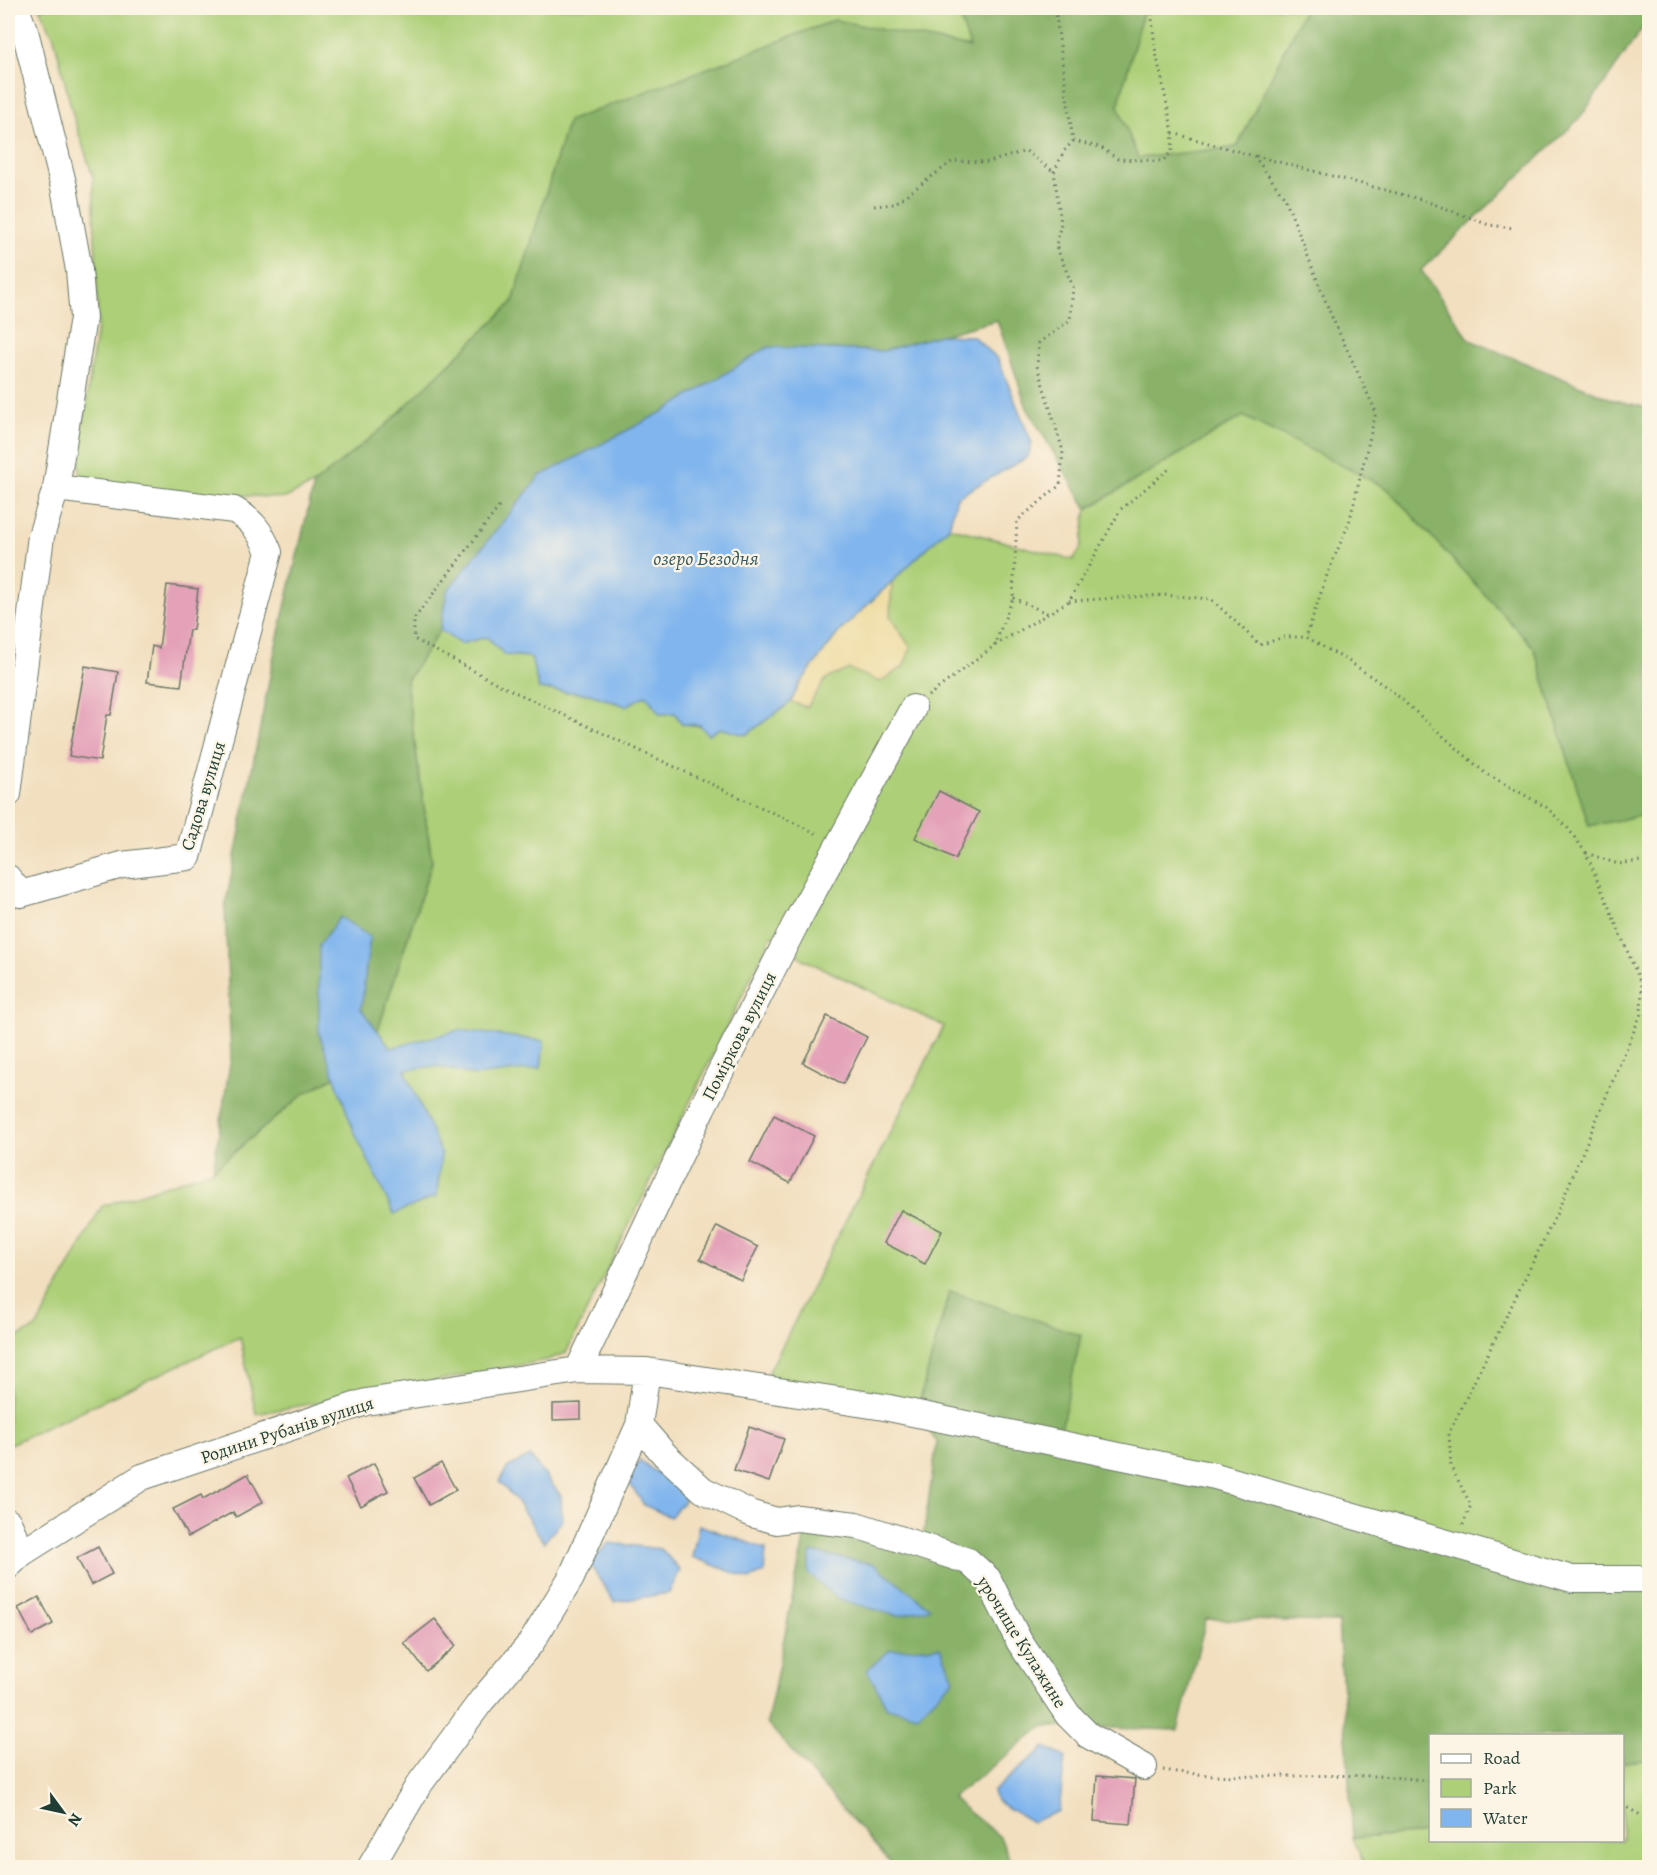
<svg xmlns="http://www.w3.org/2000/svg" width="1657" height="1875" viewBox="0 0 1657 1875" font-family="Alegreya,serif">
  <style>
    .green { fill: #accf77; stroke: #668656; stroke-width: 1.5 }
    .forest { fill: #89b268; stroke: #54784e; stroke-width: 1.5 }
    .sand { fill: #eeda9e; stroke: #868c69; stroke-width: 1.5 }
    .water { fill: #80b5ee; stroke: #507991; stroke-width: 1.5 }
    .building { fill: #e4a2b9 }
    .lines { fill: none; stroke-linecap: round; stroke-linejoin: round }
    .minor-casing { stroke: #697665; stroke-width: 28 }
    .path { stroke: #697665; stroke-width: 3; stroke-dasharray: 1.5 4.5; stroke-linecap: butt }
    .minor { stroke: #fff; stroke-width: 26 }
    .labels { text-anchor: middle; stroke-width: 4.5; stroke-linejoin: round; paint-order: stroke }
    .street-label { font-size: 18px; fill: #1f3d34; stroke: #fcf5e5 }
    .water-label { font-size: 20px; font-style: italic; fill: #375b62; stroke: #fcf5e5 }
  </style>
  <rect width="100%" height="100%" fill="#fcf5e5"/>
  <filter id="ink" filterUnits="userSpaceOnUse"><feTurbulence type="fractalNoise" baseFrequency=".0167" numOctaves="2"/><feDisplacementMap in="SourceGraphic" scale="12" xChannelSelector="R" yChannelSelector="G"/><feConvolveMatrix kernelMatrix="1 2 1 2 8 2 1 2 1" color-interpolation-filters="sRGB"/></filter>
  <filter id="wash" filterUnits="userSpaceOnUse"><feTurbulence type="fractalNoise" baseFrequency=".008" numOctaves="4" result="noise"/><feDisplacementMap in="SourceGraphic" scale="24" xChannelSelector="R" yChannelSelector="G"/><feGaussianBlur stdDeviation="1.35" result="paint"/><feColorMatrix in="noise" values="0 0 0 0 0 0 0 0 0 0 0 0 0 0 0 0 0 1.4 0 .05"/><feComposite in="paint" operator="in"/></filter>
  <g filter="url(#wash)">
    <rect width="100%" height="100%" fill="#f2dfbf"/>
    <path class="green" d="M39,8h918l14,40 -136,-28 -267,101 -55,181 -128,125 -71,57 -29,14 -204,-13 -2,-33 19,-132 -5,-143 -20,-62 -19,-78z
      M1144,8h161l-68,139 -100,11 -19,-52z
      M1243,416l144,72 147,160 55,178 60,-12v765h-77l-514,-135 -109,-152 -33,122 -150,-36 178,-352 -141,-67 -31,-24 -206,418 -19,7 -291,54 -16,-77 -232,108v-103l28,-14 66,-122 111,-36 92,-77 64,-35 63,-196 -26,-180 34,-52 20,14 27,-7 18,18 26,2 8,32 51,5 36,12 20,-11 14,19 15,-1 7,11 38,4 26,7 45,-33 7,-16 41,-54 110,-105 124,33 8,-12 6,-39z
      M1649,1760v107h-284l-12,-29 77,-5v7h192l1,-78z"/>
    <path class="forest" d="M957,8h187l-26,98 20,52 99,-11 68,-139h344v11l-69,99 -159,152 49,70 144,60 35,8v406l-60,12 -55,-178 -147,-160 -144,-72 -156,93 -60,-101 -30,-88 -114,31 -115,-3 -100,61 -221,182 -7,39 -34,52 26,180 -63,196 -64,35 -92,77 18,-113 -6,-149 51,-263 38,-161 71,-58 128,-124 55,-181 267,-101 135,28z
      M950,1291l131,44 -23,108 514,136h77v181l-26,2 -1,-26h-192v97l-77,5 -15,-216 -132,-3 -28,111 -134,-4 -92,72 48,39 13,30h-119l-127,-144 40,-199 116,13 14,-95 -21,-28z"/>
    <path class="sand" d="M892,582l-2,35 21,31 -8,19 -23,15 -31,-13 -23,10 -19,28 -16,-5c21,-49 63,-85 101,-120z"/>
    <path class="water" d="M940,335l33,1 25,23 34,84 -4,14 -71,40 -8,30 -110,105 -41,54 -7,16 -45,33 -26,-7 -12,7 -8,-10 -18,-1 -7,-11 -15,1 -14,-19 -20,11 -36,-12 -51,-5 -8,-32 -26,-2 -18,-18 -27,7 -20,-14 7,-39 93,-115 128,-67 100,-62 115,4z
      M340,917l30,20 -9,72 30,39 68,-18 85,11 -3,27 -66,8 -39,-10 -31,4 36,83 -4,43 -43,18 -41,-85 -34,-96v-88z
      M530,1456l31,40 1,25 -18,21 -31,-46 -14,-14 9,-15z
      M640,1460l38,29 7,11 -15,17 -26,-12 -18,-27z
      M699,1525l67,24 -2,24 -14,6 -58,-22z
      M609,1543l52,6 19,21 -11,23 -55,9 -25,-39z
      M811,1552l63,12 56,44 -32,8 -60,-17 -30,-26z
      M940,1647l14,32 -37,36 -30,-8 -20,-37 23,-20z
      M1045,1747l20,10 -6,54 -27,11 -36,-21 -3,-10z"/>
    <g id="blocks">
      <path class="building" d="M167,585l31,4 -5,41h-4l-8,56 -34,-4 5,-36 7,2z
        M85,666l33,6 -7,43h-4l-7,46 -31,-5z
        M939,791l40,21 -24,47 -40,-21z
        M827,1016l40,21 -24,47 -40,-21z
        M774,1115l40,21 -24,47 -40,-21z
        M901,1210l41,21 -17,33 -41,-21z
        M717,1226l41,21 -17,33 -41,-21z
        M581,1403v16l-28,1v-16z
        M749,1427l35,12 -15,43 -35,-12z
        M374,1463l14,28 -27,15 -15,-28z
        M441,1463l15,27 -27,15 -15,-27z
        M248,1474l15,28 -27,15 -3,-5 -45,25 -15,-28 28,-14 2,4z
        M98,1547l14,27 -21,11 -14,-27z
        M39,1597l14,27 -21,11 -14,-27z
        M435,1619l21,27 -30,25 -22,-28z
        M1097,1776l38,3 -4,45 -37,-3z"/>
    </g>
  </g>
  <g filter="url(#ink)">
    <use href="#blocks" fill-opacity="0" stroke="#697665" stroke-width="1.5"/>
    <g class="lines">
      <defs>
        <path id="minor" d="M8,794l33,-258 15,-48 27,-170 -4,-48 -15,-83 -38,-152 -10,-27
          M8,878l13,16 101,-29 66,-8 81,-305c-8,-20 -17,-32 -35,-42l-178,-22
          M578,1370l124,-262 93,-183 118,-217
          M639,1425l26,30 38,35 49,24 25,7 21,-3 58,7 112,36 20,18 31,62 49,74 20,20 56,32
          M8,1522l14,31
          M8,1566l14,-13 120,-76 224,-75 212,-32 69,1 237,36 331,69 357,103h78
          M370,1868l48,-82 64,-86 49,-57 40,-65 68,-153 8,-54"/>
      </defs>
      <use href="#minor" class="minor-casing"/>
      <path class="path" d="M1173,133l81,23 31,42 46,117 45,97 -27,111 -22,52 -21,62
        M1073,141l27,6 18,12 45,2 9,-10 1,-18 -18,-85 -4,-40
        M1256,156l167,44 66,25 25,3
        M874,206l20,-2 59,-43 36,1 37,-11 28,21
        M499,507l-85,112v20l88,47 318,149
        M1013,598l36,16
        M1069,601l95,-6 47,4 49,46 24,-8h22l44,25 42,29 93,82 61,34 21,20 19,26 56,133 -1,28 -84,199 -108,220 2,34 20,38 -9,22
        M994,646l19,-48 4,-77 43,-36 3,-34 -26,-85 2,-23 31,-23 3,-33 -17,-41 5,-23 -7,-51 10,-21 9,-10 -18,-133
        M928,696l66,-50 75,-45 52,-92 48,-40
        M1586,853l32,11 32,-4
        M1163,1770c89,14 179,-2 267,11
        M1622,1805l28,15"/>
      <use href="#minor" class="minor"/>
    </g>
  </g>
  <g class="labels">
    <g class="street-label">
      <text transform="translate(203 796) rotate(-73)" y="6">Садова вулиця</text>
      <text transform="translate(739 1036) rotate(-63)" y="6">Поміркова вулиця</text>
      <text transform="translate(287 1430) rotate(-18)" y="6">Родини Рубанів вулиця</text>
      <text transform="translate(1022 1642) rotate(58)" y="6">урочище Кулажине</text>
    </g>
    <g class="water-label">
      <text x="706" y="565">озеро Безодня</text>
    </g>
  </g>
  <rect width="1657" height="1875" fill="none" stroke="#fcf5e5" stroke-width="30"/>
  <rect x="1429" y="1734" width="195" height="108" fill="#fcf5e5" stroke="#a4ab9e" stroke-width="1.5"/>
  <rect x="1441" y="1754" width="30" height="9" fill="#ffffff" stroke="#a4ab9e" stroke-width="1.5"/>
  <text x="1483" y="1764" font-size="18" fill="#1f3d34">Road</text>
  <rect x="1441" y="1779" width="30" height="18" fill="#accf77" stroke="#a4ab9e" stroke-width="1.5"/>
  <text x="1483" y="1794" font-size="18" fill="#1f3d34">Park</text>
  <rect x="1441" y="1809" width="30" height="18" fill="#80b5ee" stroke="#a4ab9e" stroke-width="1.5"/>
  <text x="1483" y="1824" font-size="18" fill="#1f3d34">Water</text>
  <g transform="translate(63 1812) rotate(123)" stroke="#fcf5e5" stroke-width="4.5" paint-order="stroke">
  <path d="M0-4.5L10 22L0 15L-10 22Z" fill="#1f3d34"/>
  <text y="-9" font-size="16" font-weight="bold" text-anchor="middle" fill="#1f3d34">N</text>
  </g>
</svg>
